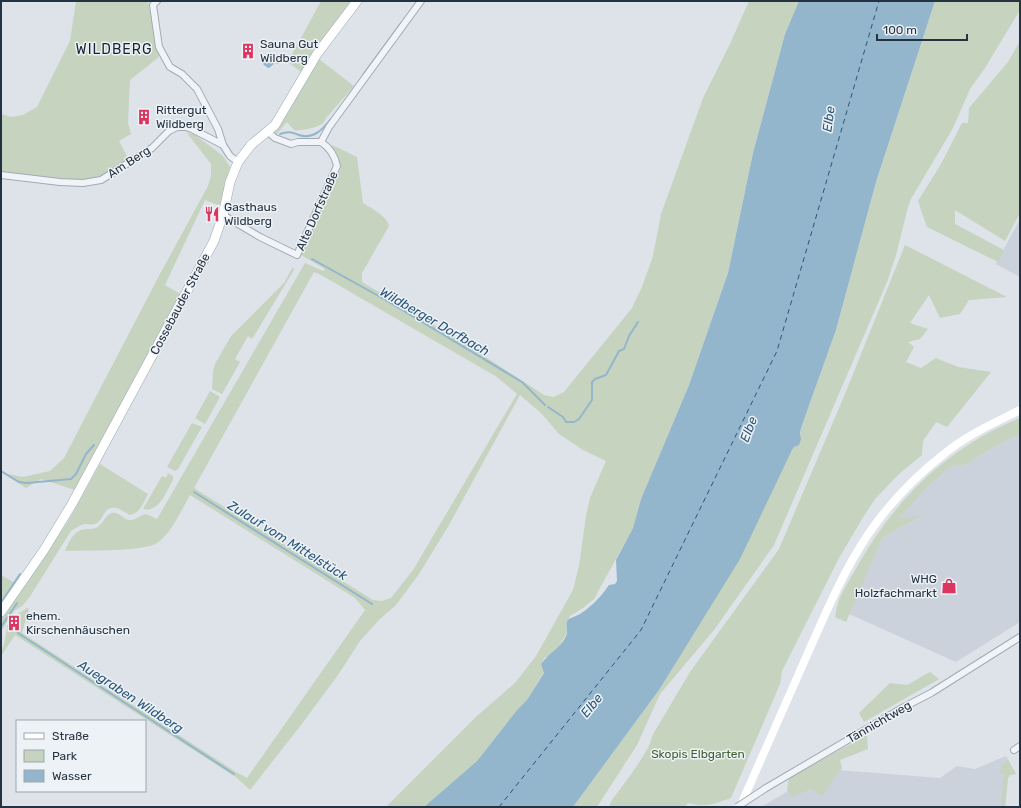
<svg xmlns="http://www.w3.org/2000/svg" width="1021" height="808" viewBox="0 0 1021 808" font-family="Rubik,sans-serif">
  <style>
    .built { fill: #cbd2db }
    .green { fill: #c6d3be; fill-rule: evenodd }
    .water { fill: #94b6cd }
    .lines { fill: none; stroke-linecap: round; stroke-linejoin: round }
    .stream { stroke: #94b6cd; stroke-width: 2 }
    .ferry { stroke: #2b5679; stroke-width: 1; stroke-dasharray: 5 4; stroke-linecap: butt }
    .street-casing { stroke: #a2aab3; stroke-width: 8 }
    .primary-casing { stroke: #9ba9b6; stroke-width: 10 }
    .street { stroke: #f0f3f7; stroke-width: 6 }
    .secondary { stroke: #fff; stroke-width: 8 }
    .primary { stroke: #fff; stroke-width: 9 }
    .street-bridge-casing { stroke: #a2aab3; stroke-width: 8; stroke-linecap: butt }
    .street-bridge { stroke: #f0f3f7; stroke-width: 6 }
    .labels { text-anchor: middle; stroke-width: 3; stroke-linejoin: round; paint-order: stroke }
    .poi-label { font-size: 12px; fill: #253241; stroke: #edf2f6; text-anchor: start }
    .street-label { font-size: 12px; fill: #253241; stroke: #edf2f6 }
    .park-label { font-size: 12px; fill: #3f5e31; stroke: #edf2f6 }
    .water-label { font-size: 13px; font-style: italic; fill: #2b5679; stroke: #edf2f6 }
    .quarter-label { font-size: 14px; letter-spacing: 1px; fill: #182331; stroke: #edf2f6 }
  </style>
  <rect width="100%" height="100%" fill="#dde3e9"/>
  <path class="built" d="M1020,219v58l-24,-13z
    M1020,434v188l-64,40 -107,-48 34,-77 38,-21 -23,4 30,-34 22,-19 18,-3 24,-16z
    M1006,756l10,18 -6,1 -2,3 -3,29h-244l64,-38 115,9 17,-12 18,3z"/>
  <path class="green" d="M76,1h72l11,56 -29,23 -2,43 3,11 -12,7 10,19 -28,17 -22,3 -78,-8v-58l10,3 12,-2 14,-8 33,-66z
    M321,1h31l-18,23 -33,48 -13,-10z
    M749,1h50l-14,33 -32,119 -25,120 -39,112 -48,114 -8,29 -39,71 -11,9 -13,8 -4,8 1,9 -9,15 -8,8 -6,2 -3,6 3,8 -17,28 -10,10 -40,51 -53,46h-38l91,-91 38,-33 21,-27 37,-66 6,-24 7,-50 4,-18 16,-37 -23,-11 -24,-16 -17,-20 -22,-19 -71,130 -30,49 -23,31 -17,15 -19,21 -22,34 -37,50 -51,65 -13,-12 -222,-143 -14,21c0,-6 3,-10 4,-16 3,-21 5,-21 22,-32l2,1 -7,24 214,139 11,6 118,-168 -10,-12 -165,-103c-8,14 -19,39 -33,48 -15,9 -72,7 -92,8 5,-11 9,-22 23,-22 4,0 7,0 11,-3 5,-4 7,-12 13,-13 6,-2 11,6 17,7 5,1 12,-5 17,-6l11,5 148,-256 18,8 2,-2 -24,-14 40,-87c-2,-8 -4,-15 -10,-21l1,-2 25,12 6,46c9,6 23,12 26,23l-27,47v9l102,61 80,52 9,2 11,-5 68,-84 10,-21 11,-31 8,-42 42,-116 27,-54zM314,272l7,3 176,102 20,17 -104,176 -22,28 -9,3 -9,-1 -179,-112z
    M935,1h85v9l-35,58 -15,21 -17,39 -42,71 -3,8 -12,48 -9,27 -113,263 -60,85 -54,64 -23,51 -40,62h-24l86,-117 133,-240 2,-3 3,-2 3,-8 1,-9 35,-98 40,-148z
    M1020,41v172l-15,28 -50,-31v14l49,26 -6,12 -71,-35 -9,-26 23,-37 21,-41h6l1,-15 39,-46z
    M319,59l35,27 -28,32c0,0 -2,5 -3,5 -5,5 -23,8 -29,7l-7,-8 -11,13 -1,-4z
    M187,133l7,1 29,22 7,11 -10,39 -15,-6 -40,85 17,10 -107,195 -34,-11 -15,9 -24,-15 21,4 27,-6 14,-13 97,-186 47,-86 3,-10v-12z
    M905,245l102,52 -38,3 -9,14 -20,4 -11,-23 -19,28 18,6 -8,10 -12,3 6,5 -8,15 15,6 15,-10 22,9 33,5 -44,55 -11,-5 -13,19 -1,14 -23,19 -24,25 -13,20 -23,39 -57,113 -2,13 -49,114c-17,6 -25,10 -43,5l-3,4h-76l3,-7c8,-11 41,-53 40,-64l38,-64 89,-123 66,-155z
    M293,267l1,3 -42,69 -4,-3 -13,23 5,3 -18,32 -10,-5 1,-17 2,-8 16,-28 53,-53z
    M210,391l10,6 -15,27 -10,-6z
    M1020,418v16l-28,14 -24,16 -18,3 -22,19 -29,33 24,-4 -40,22 -37,85 -11,-5c1,-5 2,-12 4,-17 5,-12 13,-24 19,-35 38,-67 91,-118 162,-147z
    M192,423l10,4 -24,42 -3,2 -8,-4z
    M100,464l48,30c-4,8 -8,19 -18,21 -4,-2 -9,-6 -14,-7 -13,-3 -12,13 -21,16 -3,1 -7,0 -10,0 -5,1 -9,4 -14,7l-42,67 -7,8 -8,5 -13,20v-12l68,-99z
    M168,473l5,3v4c-7,11 -13,33 -30,29l19,-33 4,2z
    M1,575l16,9 -16,22z
    M930,672l9,7 -75,43 -5,-9 31,-30 17,2z
    M867,735l1,14 -28,11 2,8 -20,28 -11,-7 -19,8 -5,-7 2,-12z
    M1008,760l8,14 -6,1 -2,3 -3,29h-4l3,-33h-4c1,-8 1,-10 8,-14z"/>
  <path class="water" d="M799,1h136l-59,181 -40,148 -35,98 -1,6 1,5 -2,6 -5,2 -2,3 -52,109 -81,131 -86,117h-149l53,-46 40,-51 10,-10 17,-27 -3,-9c7,-11 21,-16 26,-30 1,-5 -3,-11 2,-15 3,-2 8,-3 11,-5 12,-8 21,-17 29,-29l6,-1 2,-3 -1,-21 17,-32 8,-29 48,-114 39,-112 25,-120 32,-119z
    M275,54l6,4 2,-2 3,3 -8,5 -3,-1 -6,5c-4,-1 -8,-6 -9,-10l2,-2 7,3z"/>
  <g class="lines">
    <path class="stream" d="M363,75l38,-52
      M280,134c8,-3 11,-2 19,1 14,5 24,-6 32,-16
      M312,259l72,40 138,83 23,23
      M548,407l15,10 3,5h8l5,-3 13,-19v-18l3,-3 11,-4 13,-24 5,-2 5,-13 9,-14
      M1,471l18,11 8,1 44,-4 5,-5 10,-20 8,-9
      M194,492l178,112
      M1,603l19,-29
      M8,626l6,4
      M1,627l16,-24
      M18,633l216,141"/>
    <path class="ferry" d="M499,807l142,-177 136,-279 102,-350"/>
    <defs>
      <path id="street" d="M157,1l-4,4 6,42 11,20 12,7 15,15 21,40 5,16 7,11 8,6
        M268,132l7,6 16,6 7,-2h23
        M321,142l8,-15 92,-126
        M1,175l59,7 23,1 18,-3 51,-32 17,-17 8,-4h9l6,2 31,16
        M223,215l37,22 37,18 40,-89c-2,-10 -7,-18 -16,-24
        M1014,750l6,-4
        M766,788l138,-81 27,-14 89,-56"/>
      <path id="primary" d="M1,612l43,-62 28,-46 142,-263 9,-26 7,-33 8,-20 13,-17 24,-20 42,-71 40,-53"/>
    </defs>
    <use href="#street" class="street-casing"/>
    <use href="#primary" class="primary-casing"/>
    <use href="#street" class="street"/>
    <path class="secondary" d="M740,807c20,-45 40,-91 60,-136 21,-47 40,-95 69,-138 20,-29 47,-57 75,-79 23,-19 50,-31 76,-44"/>
    <use href="#primary" class="primary"/>
    <defs>
      <path id="street-bridge" d="M737,807l29,-19"/>
    </defs>
    <use href="#street-bridge" class="street-bridge-casing"/>
    <use href="#street-bridge" class="street-bridge"/>
  </g>
  <defs>
    <symbol id="building-bare" viewBox="-9 -9 18 18"><path d="M-4-6H4V6H1V3H-1V6H-4ZM-2.5-4.3h1.7v1.8h-1.7ZM.8-4.3h1.7v1.8H.8ZM-2.5-1h1.7V.8h-1.7ZM.8-1h1.7V.8H.8Z" fill="#db3560" stroke="#edf2f6" stroke-width="2.5" paint-order="stroke"/></symbol>
    <symbol id="restaurant-bare" viewBox="-9 -9 18 18"><path d="M-5-6h1v4h1v-4h1v4h1v-4h1v5L-1.5 .5V6h-2V.5L-5-1ZM5-6V6H3V1.5H1.5Q1.5-4 5-6Z" fill="#db3560" stroke="#edf2f6" stroke-width="2.5" paint-order="stroke"/></symbol>
    <symbol id="shop-bare" viewBox="-9 -9 18 18"><path d="M-5-2.5h2.3a2.7 3.5 0 0 1 5.4 0H5L5.5 6h-11ZM-1.5-2.5h3a1.5 2.3 0 0 0-3 0Z" fill="#db3560" stroke="#edf2f6" stroke-width="2.5" paint-order="stroke"/></symbol>
  </defs>
  <g fill-rule="evenodd">
    <use href="#building-bare" x="237" y="40" width="22" height="22"/>
    <use href="#building-bare" x="133" y="106" width="22" height="22"/>
    <use href="#restaurant-bare" x="201" y="203" width="22" height="22"/>
    <use href="#shop-bare" x="938" y="575" width="22" height="22"/>
    <use href="#building-bare" x="3" y="612" width="22" height="22"/>
  </g>
  <g class="labels">
    <g class="poi-label">
      <text x="260" y="48">Sauna Gut<tspan x="260" dy="14">Wildberg</tspan></text>
      <text x="156" y="114">Rittergut<tspan x="156" dy="14">Wildberg</tspan></text>
      <text x="224" y="211">Gasthaus<tspan x="224" dy="14">Wildberg</tspan></text>
      <text x="937" y="583" text-anchor="end">WHG<tspan x="937" dy="14">Holzfachmarkt</tspan></text>
      <text x="26" y="620">ehem.<tspan x="26" dy="14">Kirschenhäuschen</tspan></text>
    </g>
    <g class="street-label">
      <text transform="translate(129 162) rotate(-33)" y="4">Am Berg</text>
      <text transform="translate(317 211) rotate(-66)" y="4">Alte Dorfstraße</text>
      <text transform="translate(180 304) rotate(-62)" y="4">Cossebauder Straße</text>
      <text transform="translate(879 722) rotate(-30)" y="4">Tännichtweg</text>
    </g>
    <g class="park-label">
      <text x="698" y="758">Skopis Elbgarten</text>
    </g>
    <g class="water-label">
      <text transform="translate(828 119) rotate(-82)" y="5">Elbe</text>
      <text transform="translate(435 321) rotate(30)" y="5">Wildberger Dorfbach</text>
      <text transform="translate(748 429) rotate(-69)" y="5">Elbe</text>
      <text transform="translate(288 540) rotate(32)" y="5">Zulauf vom Mittelstück</text>
      <text transform="translate(131 696) rotate(33)" y="5">Auegraben Wildberg</text>
      <text transform="translate(591 705) rotate(-51)" y="5">Elbe</text>
    </g>
    <g class="quarter-label">
      <text x="114" y="54">WILDBERG</text>
    </g>
  </g>
  <rect width="1021" height="808" fill="none" stroke="#253241" stroke-width="4"/>
  <rect x="16" y="720" width="130" height="72" fill="#edf2f6" stroke="#9da5ae"/>
  <rect x="24" y="733" width="20" height="6" fill="#ffffff" stroke="#9da5ae"/>
  <text x="52" y="740" font-size="12" fill="#253241">Straße</text>
  <rect x="24" y="750" width="20" height="12" fill="#c6d3be" stroke="#9da5ae"/>
  <text x="52" y="760" font-size="12" fill="#253241">Park</text>
  <rect x="24" y="770" width="20" height="12" fill="#94b6cd" stroke="#9da5ae"/>
  <text x="52" y="780" font-size="12" fill="#253241">Wasser</text>
  <path d="M877 34v6h90v-6" fill="none" stroke="#253241" stroke-width="2"/>
  <text x="883" y="34" font-size="12" fill="#253241" stroke="#edf2f6" stroke-width="3" paint-order="stroke">100 m</text>
</svg>
